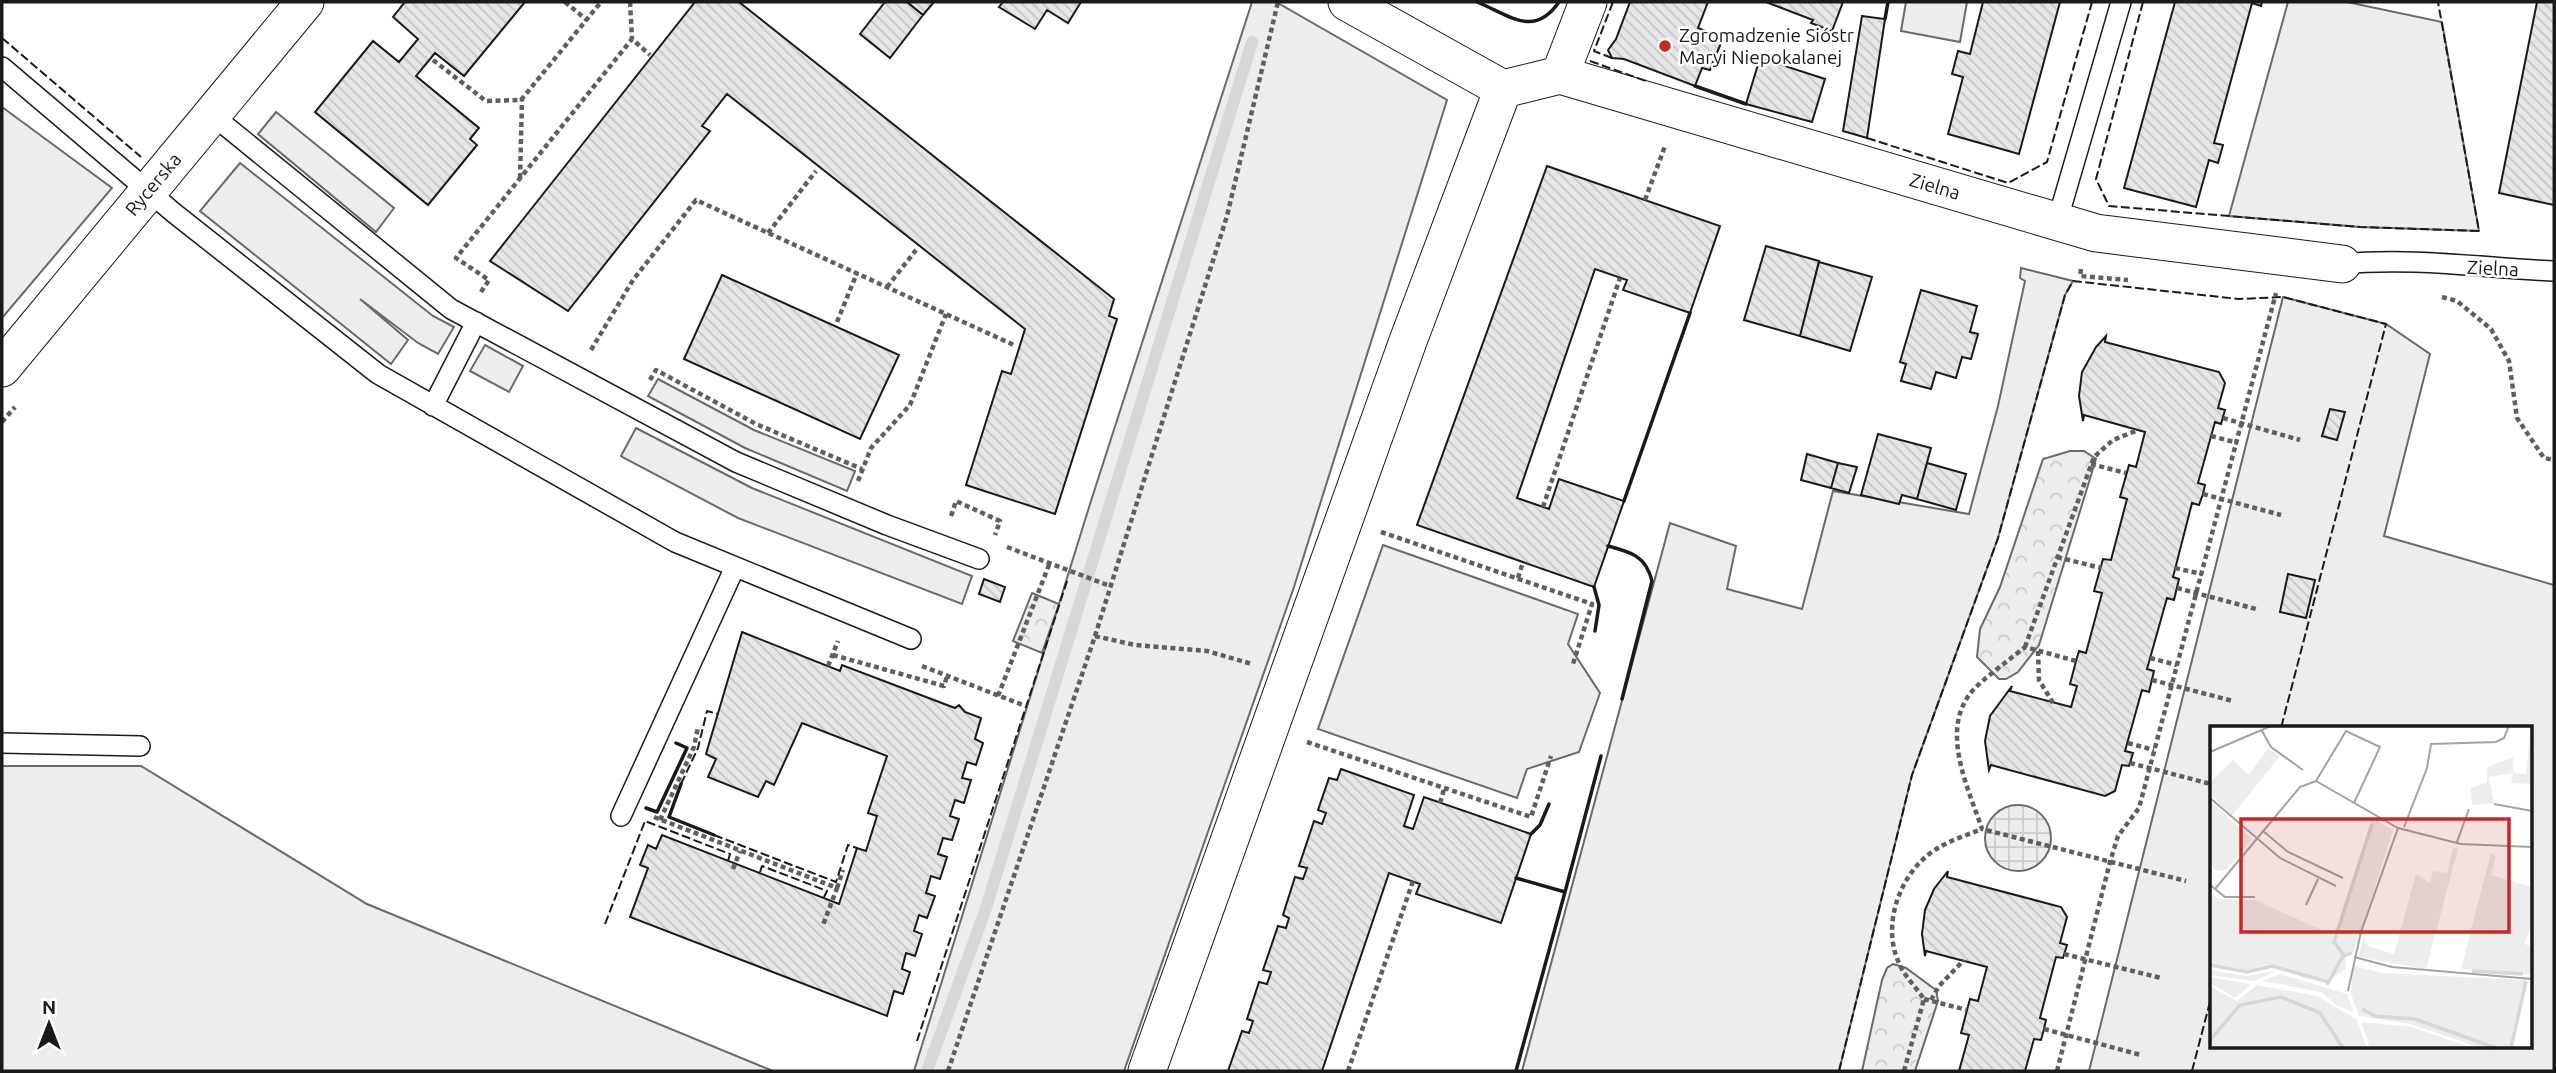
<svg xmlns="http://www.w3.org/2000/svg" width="2556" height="1073" viewBox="0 0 2556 1073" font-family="Ubuntu,sans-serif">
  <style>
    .built { fill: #ededed; stroke: #6a6a6a; stroke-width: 2; fill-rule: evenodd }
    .forest { fill: url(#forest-crowns); stroke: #6a6a6a; stroke-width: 2 }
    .plaza { fill: url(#plaza-grid); stroke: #6a6a6a; stroke-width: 2 }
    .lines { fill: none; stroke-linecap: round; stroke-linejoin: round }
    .stream { stroke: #d7d7d7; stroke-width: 12 }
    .building { fill: url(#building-back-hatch); stroke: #1a1a1a; stroke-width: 2 }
    .lane-casing { stroke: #1a1a1a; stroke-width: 22 }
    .street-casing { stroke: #1a1a1a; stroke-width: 39 }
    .path { stroke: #5f5f5f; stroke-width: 4.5; stroke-dasharray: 5 3.5; stroke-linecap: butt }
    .lane { stroke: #fff; stroke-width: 19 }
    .street { stroke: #fff; stroke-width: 37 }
    .fence { stroke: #1a1a1a; stroke-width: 2; stroke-dasharray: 9 3.5; stroke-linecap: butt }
    .wall { stroke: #1a1a1a; stroke-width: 3.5 }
    .poi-dot { fill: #c62828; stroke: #fff; stroke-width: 2.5 }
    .labels { text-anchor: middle; stroke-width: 5; stroke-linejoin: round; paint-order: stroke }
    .poi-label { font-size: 19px; fill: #1a1a1a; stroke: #fff; text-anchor: start }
    .street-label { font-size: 19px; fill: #1a1a1a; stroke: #fff }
    .inset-river { fill: none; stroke: #d7d7d7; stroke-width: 3.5 }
    .inset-road { fill: none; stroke: #a3a3a3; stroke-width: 2 }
    .view { fill: #c62828; fill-opacity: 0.15; stroke: #c62828; stroke-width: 3.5 }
    .inset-edge { fill: none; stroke: #1a1a1a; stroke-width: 3.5 }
  </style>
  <defs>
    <pattern id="forest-crowns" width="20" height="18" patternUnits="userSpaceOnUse" patternTransform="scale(1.75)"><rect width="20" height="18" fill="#ededed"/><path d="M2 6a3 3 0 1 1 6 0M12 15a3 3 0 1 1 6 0" fill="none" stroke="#cbcbcb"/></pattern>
    <pattern id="plaza-grid" width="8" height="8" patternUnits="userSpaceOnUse" patternTransform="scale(1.75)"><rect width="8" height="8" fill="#ededed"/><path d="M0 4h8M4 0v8" fill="none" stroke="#cbcbcb"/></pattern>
    <pattern id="building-back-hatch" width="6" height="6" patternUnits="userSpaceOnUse" patternTransform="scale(1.75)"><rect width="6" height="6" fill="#e6e6e6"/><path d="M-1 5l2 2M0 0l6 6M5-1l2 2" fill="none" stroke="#c5c5c5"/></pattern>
  </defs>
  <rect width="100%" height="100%" fill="#fff"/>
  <path class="built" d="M1252,2h24l171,98 -153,487 -170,484h-210l176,-567z
    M1906,2h61l-7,40 -59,-11z
    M2288,2h59l95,20 37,209 -119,-4 -131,-11z
    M2,107l110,81 -110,130z
    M276,112l118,96 -18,24 -118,-98z
    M240,163l193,153 21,11 -16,27 -20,-11 -58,-44 48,41 -17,24 -191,-153z
    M2021,268l52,13 -8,14 -67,243 -86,237 -73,296h-317l148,-548 66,23 -9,43 75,20 31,-118 136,23 29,-108 27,-125 -5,-3z
    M2283,297l103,27 44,30 -46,182 170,49v486h-465zM2211,728h319v319h-319z
    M485,345l38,21 -14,26 -39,-21z
    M658,379l96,51 101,41 -8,20 -102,-43 -97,-52z
    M636,428l116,60 220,88 -10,28 -224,-86 -114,-60 -3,-2z
    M1383,545l195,69 -10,30 32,49 -21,59 -52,17 -10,29 -199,-69z
    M2,766h139l226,138 406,167h-771z"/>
  <path class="forest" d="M2070,451h14l12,8 -57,186 -21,27 -12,7h-7l-22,-22 3,-28 20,-42 43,-128z
    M1032,593l27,11 -17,49 -29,-12z
    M1893,964l13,4 30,22 2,11 -23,70h-53l20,-91 5,-12z"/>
  <path class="plaza" d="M1985 838a33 33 0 1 1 66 0a33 33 0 1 1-66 0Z"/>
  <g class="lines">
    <path class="stream" d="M927,1071l59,-163 266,-866"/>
  </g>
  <path class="building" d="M405,2h120l-61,74 -29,-23 -19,23 63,52 -9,11 7,6 -49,60 -113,-93 58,-71 26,21 19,-23 -25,-22z
    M695,2h44l375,297 -5,17 8,3 -62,195 -89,-29 36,-114 9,3 14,-45 -298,-235 -25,32 8,5 -142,180 -78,-50z
    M885,2h22l16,13 -33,43 -30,-24z
    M907,2h27l-11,13z
    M1003,2h78l-13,21 -21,-13 -12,19 -36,-22z
    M1630,2h78l-10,26 25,10 -13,32 -8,-2 -7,18 -71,-27 -12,-1 -4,-8 8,-11z
    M1766,2h77l-11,29 -21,-8 2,-3z
    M1983,2h77l-41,152 -71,-20 15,-57 -11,-3 6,-23 12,3z
    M2175,2h87l-1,4 -9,-3 -38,140 9,2 -5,18 -9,-3 -13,47 -72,-19z
    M2537,2h17v203l-55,-12z
    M1862,16l23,3 -18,119 -24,-7z
    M1760,58l65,21 -13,43 -66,-18z
    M1547,166l173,60 -30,87 -67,-23 4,-10 -32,-11 -78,229 32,11 10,-30 65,22 -30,86 -177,-62z
    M1766,246l53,15 -19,75 -56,-16z
    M1819,262l53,15 -22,74 -50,-15z
    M722,275l177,80 -39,84 -176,-80z
    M1921,290l56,16 -7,26 8,2 -7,25 -9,-2 -6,21 -20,-6 -5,17 -30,-8 5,-17 -6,-2z
    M2106,336l-1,6 114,30 6,11 -7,25 7,2 -4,14 -6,-2 -17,61 7,2 -2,9 -4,11 -7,-2 -19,74 6,2 -5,21 -7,-2 -20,71 7,2 -5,21 -7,-2 -17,61 8,2 -3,10 -1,3 -7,-1 -7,26 -10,5 -114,-31 -2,5 -4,-29 5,-25 22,-30 -2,5 61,16 6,-21 -7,-2 6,-23 3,-10 7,2 16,-60 -8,-2 9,-32 8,1 16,-61 -7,-2 9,-32 7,2 9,-35 -61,-17 -1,6 -4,-25 3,-24 14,-25z
    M2330,409l15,3 -8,28 -15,-4z
    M1878,434l53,14 -14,51 -15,-4 -3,9 -38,-9z
    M1807,454l31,9 -7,25 -30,-8z
    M1838,463l19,4 -8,26 -18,-5z
    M1927,463l39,11 -10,36 -39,-11z
    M2288,574l27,6 -9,38 -26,-6z
    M984,579l21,8 -5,15 -21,-8z
    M742,632l98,39 2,-6 113,43 4,-3 6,7 16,6 -6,21 8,4 -7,22 -9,-3 -5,16 9,2 -7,23 -9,-3 -5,16 9,3 -7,21 -9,-2 -5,16 9,3 -7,22 -9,-3 -5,17 9,3 -8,22 -8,-3 -5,16 8,3 -7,22 -9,-3 -4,16 8,3 -7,22 -9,-3 -7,25 -257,-99 18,-49 -8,-3 8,-20 8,4 6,-14 177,69 18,-56 9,3 11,-35 -9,-3 19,-57 -85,-33 -28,62 -8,-4 -8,16 -50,-20 8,-18 -10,-5z
    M1341,769l73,26 -10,31 9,3 11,-32 107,37 -30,89 -85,-29 4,-10 -31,-11 -67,198h-94l14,-40 7,2 4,-12 -6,-2 12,-37 8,2 4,-12 -8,-2 15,-44 8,2 3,-10 -6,-3 12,-38 8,2 4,-11 -8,-2 15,-45 8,3 4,-11 -8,-3 11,-32 8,2z
    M1948,871l-1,6 114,30 6,10 -7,26 7,2 -4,13 -7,-1 -16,61 6,2 -2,9 -3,11 -7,-1 -9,32h-66l10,-36 -8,-2 6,-23 3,-11 8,2 9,-34 -61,-16 -1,5 -3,-22 3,-24 9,-21z"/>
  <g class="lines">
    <defs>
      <path id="lane" d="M2,67l172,146 204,161 297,168 236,97
        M211,114l240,195 285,153 151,63 92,34
        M2057,222l64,-220
        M2342,264c71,-7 142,4 212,7
        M433,406l43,-84
        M2,743l138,3
        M621,816l114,-249"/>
      <path id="street" d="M1347,2l156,87 57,-14 536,158 246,31
        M1560,75l28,-73
        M2,368l303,-366
        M1147,1071l261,-730 95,-252"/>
    </defs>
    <use href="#lane" class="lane-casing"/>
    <use href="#street" class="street-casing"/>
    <path class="path" d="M565,2l22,18
      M630,2l2,37
      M433,60l53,41 35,-1 80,-98
      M520,178l2,-79
      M1645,200l20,-54
      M768,233l48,-62
      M2081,269l-1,7 48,4
      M887,287l29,-37
      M481,292l8,-12 -33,-22 176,-219 18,16
      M2442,297l15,4 34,28 18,32 8,57 27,40 10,2
      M837,322l20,-49
      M591,350l42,-70 63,-80 320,146
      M650,380l6,-10 100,54 106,45
      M2223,418l77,22
      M2,422l13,-15
      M2211,436l27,7
      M2091,464l35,9
      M858,481l13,-33 39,-43 36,-91
      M2203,494l78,21
      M1543,507l77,-229
      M951,516l5,-15 44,20 -5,14
      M1381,532l211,72 -19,60
      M1007,547l103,39
      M2057,557l44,11
      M2175,568l27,6
      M1518,578l5,-16
      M2177,588l79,21
      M1095,636l40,9 72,6 45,13
      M2025,647l69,-190 19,-17 25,-10
      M2038,651l1,29 14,23
      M833,655l111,31 3,-10
      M2150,658l27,7
      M2076,661l-51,-14c-17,14 -36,27 -51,42 -36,39 -6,98 8,140l204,52
      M828,666l10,-25
      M922,666l101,39
      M2152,680l81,21
      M998,696l51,-131
      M1307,742l224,75 20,-61
      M2128,743l26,7
      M2130,763l81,21
      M1440,803l4,-14
      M654,817l183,71 -14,37
      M660,820l34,-73 4,-20
      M733,869l7,-18
      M837,888l6,-18
      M2064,954l97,24
      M1924,999l43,11
      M1931,1000l8,-14 25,-26
      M2044,1029l97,26
      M948,1071l147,-435 132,-420 51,-214
      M1348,1071l65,-190
      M1904,1071l20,-72c-8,-12 -20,-23 -25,-36 -17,-36 -1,-84 29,-108 16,-13 36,-19 54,-26
      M2057,1071l53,-209 8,-26 21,-28 137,-515"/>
    <use href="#lane" class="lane"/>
    <use href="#street" class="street"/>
    <path class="fence" d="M2143,2l-47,177 13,27 251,21 119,4 -41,-229
      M2,38l139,119
      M1612,58l-18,-7 19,-49
      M1590,61l56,20
      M1867,138l141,45 39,-21 45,-160
      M681,784l17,-36 9,-37 11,3
      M714,835l122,47 12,-37 9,3
      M760,872l2,-6 65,25 -3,6
      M605,924l40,-103 85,33 -2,7
      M917,1041l151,-463
      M1839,1071l73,-296 86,-237 67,-243 8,-14 166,18 44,-2 103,27 -105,404
      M2192,1071l19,-73"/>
    <path class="wall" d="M1477,2c34,14 57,36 82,0
      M1885,19l3,-17
      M1695,86l51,18
      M1624,501l66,-188
      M1608,546c23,6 38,10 44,35l-30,118
      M1594,587l5,18 -4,26
      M681,784l-12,33 45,18
      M646,808l11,4 30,-64 -11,-5
      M1531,834l9,-9 9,-21
      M1516,878l49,14 36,-136
      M1516,1071l49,-179"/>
  </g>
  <circle class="poi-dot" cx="1665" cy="46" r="7"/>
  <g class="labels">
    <g class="poi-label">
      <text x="1679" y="42">Zgromadzenie Sióstr<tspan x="1679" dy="22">Maryi Niepokalanej</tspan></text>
    </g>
    <g class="street-label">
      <text transform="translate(153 184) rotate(-50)" y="7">Rycerska</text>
      <text transform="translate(1935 186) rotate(16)" y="7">Zielna</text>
      <text transform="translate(2493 268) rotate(3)" y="7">Zielna</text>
    </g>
  </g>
  <g transform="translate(2210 726)">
    <rect width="322" height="322" fill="#fff"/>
    <path d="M320,8l2,50 -21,-1 2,-10 -24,4 5,26 -22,2 -1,-17 16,-6v-15l26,-10v16l13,1zM58,22l12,8 -48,60 -22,-22v-12l23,-22 16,15zM0,75l42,38 -26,31 -9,1 -7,-6zM162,92l21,12 -35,110 -4,11 -8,3 -1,15 -17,12 -24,-3 -34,-14 -22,6 -38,-6v-73l8,8 37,1 80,36zM243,121l5,2 -32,120 -68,-12 6,-19 4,8 26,8 22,-80 14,9 3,-12 14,2zM281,127l5,3 -5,19 41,12v38l-8,19 8,2v29l-71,-6zM143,240l29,7 143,7 -15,68h-29l-70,-24 -52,-8 -8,-22zM0,244l36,6 30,-5 -22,10 -44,-6zM70,248l67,20 7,18 -18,-7 -15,-13 -59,-11zM0,251l39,7 1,2 -15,12 -25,-15zM47,259l60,11 40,24 10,28h-157v-62l27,15zM151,296l51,5 60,21h-102z" fill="#ededed"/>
    <path class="inset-river" d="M134,229l-10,-13 38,-118M0,239l37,7 25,-6 57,16M262,245l51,3M117,259l16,-29 9,-3M152,283l13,7 40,3 81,29M0,314l30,-35 41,-8 39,16 23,35M301,322l15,-67"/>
    <path class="inset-road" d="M52,5l9,16 32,23M0,26l61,-26M106,55l82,47 63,16 71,3M106,55l30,-50 34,16 -26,56M0,72l70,60 56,28M284,78l38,7M194,101l23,-59 4,-24 65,-2 8,-4 5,-12M53,105l25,21 55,26M247,116l12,-33M0,159l15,12h30M5,163l85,-102 16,-6M96,179l12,-26M144,231l38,10 140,12M138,265l13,-59 37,-104"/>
    <path class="view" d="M31,93h268v113h-268z"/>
    <rect width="322" height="322" class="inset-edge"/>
  </g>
  <rect width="2556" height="1073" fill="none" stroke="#1a1a1a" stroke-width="7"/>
  <g transform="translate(49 1024)" stroke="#ffffff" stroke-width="5" paint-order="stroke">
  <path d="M0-5L12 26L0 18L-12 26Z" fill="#1a1a1a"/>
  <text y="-10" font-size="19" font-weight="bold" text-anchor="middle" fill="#1a1a1a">N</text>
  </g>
</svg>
